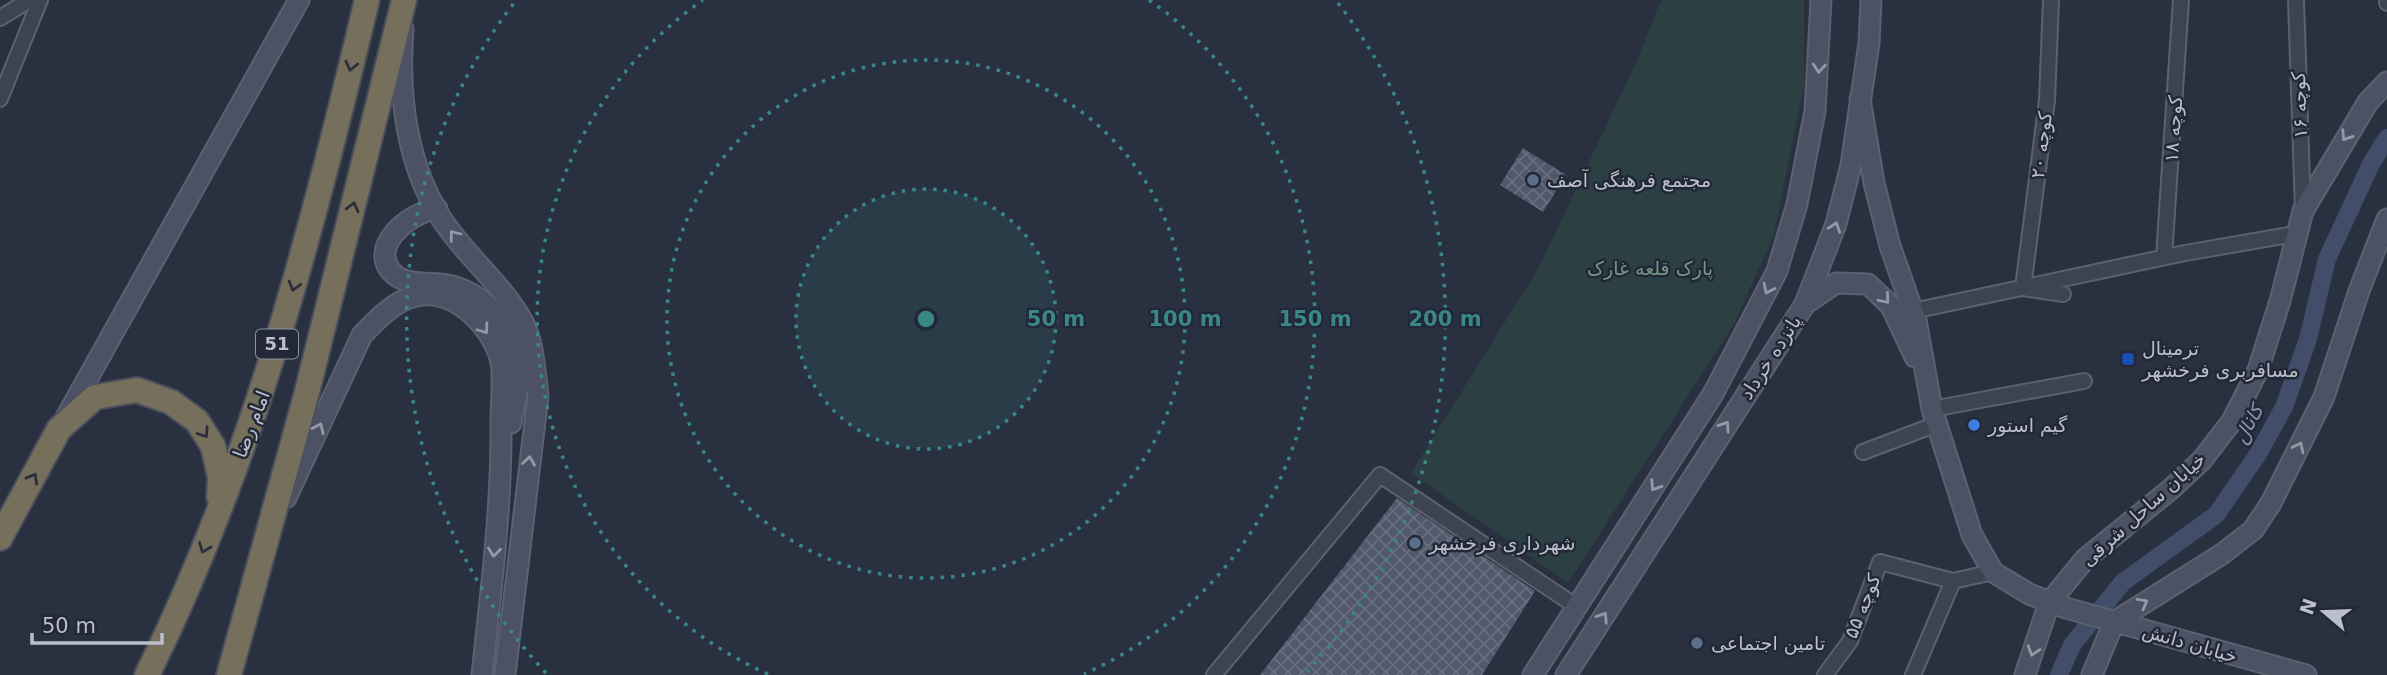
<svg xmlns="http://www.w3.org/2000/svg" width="2387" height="675" viewBox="0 0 2387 675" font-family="'DejaVu Sans',Vazirmatn,sans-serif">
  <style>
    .green { fill: #2c3f43 }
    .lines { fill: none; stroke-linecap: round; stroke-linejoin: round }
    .canal { stroke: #414d69; stroke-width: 18 }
    .building { fill: url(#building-cross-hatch) }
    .street-casing { stroke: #5c616f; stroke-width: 18 }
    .secondary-casing { stroke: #5c616f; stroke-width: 23 }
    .highway-casing { stroke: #484e5c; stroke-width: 28 }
    .street { stroke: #3d4351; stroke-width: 14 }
    .secondary { stroke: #4c5264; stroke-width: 19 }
    .highway { stroke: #766f5b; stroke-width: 24 }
    .oneway { stroke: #2a2f3b }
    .oneway2 { stroke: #9499a7 }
    .ring { fill: none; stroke: #3a8885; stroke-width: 3.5; stroke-dasharray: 3.5 7 }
    .service-dot { fill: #5c6f8a; stroke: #222837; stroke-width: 2.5 }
    .transit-dot { fill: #1a4fb4; stroke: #222837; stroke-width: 2.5 }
    .shop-dot { fill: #3f7fe0; stroke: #222837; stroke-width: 2.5 }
    .labels { text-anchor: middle; stroke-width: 5; stroke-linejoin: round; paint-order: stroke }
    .shield { fill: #222837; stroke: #8d929f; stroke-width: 2 }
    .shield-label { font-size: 18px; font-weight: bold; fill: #bbbfcb }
    .street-label { font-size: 19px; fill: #bbbfcb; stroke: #222837 }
    .poi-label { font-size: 19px; fill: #bbbfcb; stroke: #222837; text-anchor: start }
    .park-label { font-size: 19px; fill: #749a81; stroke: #222837 }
    .water-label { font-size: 21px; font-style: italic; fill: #8592b0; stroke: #222837 }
    .centre { fill: #3a8885; stroke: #222837; stroke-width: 3.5 }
    .ring-label { font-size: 21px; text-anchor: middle; font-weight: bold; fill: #3a8885; stroke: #222837; stroke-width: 5; stroke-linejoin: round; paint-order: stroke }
  </style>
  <defs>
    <pattern id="building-cross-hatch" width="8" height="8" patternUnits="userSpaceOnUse" patternTransform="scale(1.75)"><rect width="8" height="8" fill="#50586a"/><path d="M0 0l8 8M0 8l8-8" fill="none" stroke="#676e7e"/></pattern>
  </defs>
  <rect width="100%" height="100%" fill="#293141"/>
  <path class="green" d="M1661,0h143v86l-30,149 -40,89 -166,259 -157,-110 127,-204 98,-206z"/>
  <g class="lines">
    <path class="canal" d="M2059,675l13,-30 51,-63 93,-67 42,-61 26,-47 24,-68 19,-80 45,-97 15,-24"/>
  </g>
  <path class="building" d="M1523,148l43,27 -23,37 -43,-27z
    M1397,498l138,93 -53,84h-222z"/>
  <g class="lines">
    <defs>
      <path id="street" d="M2051,0l-4,100 -24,188 40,6
        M2296,0l7,211
        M2387,0v3
        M0,18l29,-18
        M0,99l40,-99
        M2164,257l17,-257
        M1913,311l272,-58 110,-19
        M1932,409l152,-28
        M1863,452l74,-28
        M1214,675l166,-200 197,132
        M1825,675l25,-34 30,-79 73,19 40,-9
        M1913,675l40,-94"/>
      <path id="secondary" d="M403,29c-5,65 3,136 40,192 23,35 60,64 80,101 11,22 12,50 15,74l-33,279
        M1860,99l14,84 16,63 26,74 16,89 40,126 21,37 36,22 37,14 240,67
        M437,209c-29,3 -72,41 -42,66 13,11 37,7 53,10 36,8 67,42 71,79 3,18 -6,41 -8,59
        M1805,304l31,-21 32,1 23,22 24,51
        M65,419l234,-419
        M286,498l76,-163c26,-27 52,-53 91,-34 22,12 42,35 48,61 3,18 0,40 0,58 1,86 -10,170 -19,255
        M1533,675l180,-281 64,-123 20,-67 18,-93 6,-111
        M1566,675l239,-371 31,-80 15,-59 18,-122 2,-43
        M2025,675l24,-72 36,-44 86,-70 31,-29 30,-39 26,-51 22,-69 23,-90 65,-109 19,-20
        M2092,675l22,-53 108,-68 31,-24 18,-27 53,-106 35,-106 28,-72"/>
      <path id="highway" d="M0,538l59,-109 36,-32 42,-7 34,12 26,19 16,25 7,31 -1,20
        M147,675c106,-213 165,-444 220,-675
        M229,675l78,-283 97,-392"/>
    </defs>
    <use href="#street" class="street-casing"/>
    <use href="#secondary" class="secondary-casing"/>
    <use href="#highway" class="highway-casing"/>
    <use href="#street" class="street"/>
    <use href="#secondary" class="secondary"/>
    <use href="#highway" class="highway"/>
  </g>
  <defs><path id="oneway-chevron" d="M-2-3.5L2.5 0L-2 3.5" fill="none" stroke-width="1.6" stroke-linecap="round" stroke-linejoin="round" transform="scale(1.75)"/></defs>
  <g class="oneway">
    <use href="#oneway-chevron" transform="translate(351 66) rotate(103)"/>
    <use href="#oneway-chevron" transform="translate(353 207) rotate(-76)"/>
    <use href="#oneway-chevron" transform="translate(294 286) rotate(106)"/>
    <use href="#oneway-chevron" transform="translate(204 433) rotate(56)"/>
    <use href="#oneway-chevron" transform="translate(33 478) rotate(-61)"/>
    <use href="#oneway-chevron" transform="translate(204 548) rotate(111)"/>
  </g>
  <g class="oneway2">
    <use href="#oneway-chevron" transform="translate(1819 68) rotate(95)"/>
    <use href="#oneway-chevron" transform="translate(2346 136) rotate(123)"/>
    <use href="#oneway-chevron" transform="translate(1835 227) rotate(-71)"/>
    <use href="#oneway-chevron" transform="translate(454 235) rotate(-128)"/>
    <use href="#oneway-chevron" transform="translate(1768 289) rotate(116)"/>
    <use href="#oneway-chevron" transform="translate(1885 299) rotate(50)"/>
    <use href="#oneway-chevron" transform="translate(484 329) rotate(54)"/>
    <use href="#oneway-chevron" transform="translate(1725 426) rotate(-57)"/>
    <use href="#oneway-chevron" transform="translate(319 428) rotate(-65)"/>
    <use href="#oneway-chevron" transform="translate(2299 447) rotate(-64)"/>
    <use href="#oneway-chevron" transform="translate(529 461) rotate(-82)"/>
    <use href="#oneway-chevron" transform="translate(1655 486) rotate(123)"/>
    <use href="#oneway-chevron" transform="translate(494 552) rotate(96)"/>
    <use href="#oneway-chevron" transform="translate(2143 603) rotate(-29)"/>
    <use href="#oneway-chevron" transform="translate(1603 617) rotate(-57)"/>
    <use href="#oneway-chevron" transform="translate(2033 651) rotate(108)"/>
  </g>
  <circle cx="926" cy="319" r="130" fill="#3a8885" fill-opacity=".12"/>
  <g class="ring">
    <circle cx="926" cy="319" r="130"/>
    <circle cx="926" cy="319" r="259"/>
    <path d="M768 674A389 389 0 0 1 703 0M1149 0A389 389 0 0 1 1084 674"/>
    <path d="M546 673A519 519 0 0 1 514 3M1338 3A519 519 0 0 1 1306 673"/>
  </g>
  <g class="service-dot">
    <circle cx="1533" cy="180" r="7"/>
    <circle cx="1415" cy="543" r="7"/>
    <circle cx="1697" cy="643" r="7"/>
  </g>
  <rect class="transit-dot" x="2121" y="352" width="14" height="14" rx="3.5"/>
  <circle class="shop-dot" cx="1974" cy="425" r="7"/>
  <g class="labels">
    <rect class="shield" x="256" y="329.5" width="42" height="29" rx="5"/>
    <g class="shield-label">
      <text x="277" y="350">51</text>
    </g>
    <g class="street-label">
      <text transform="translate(2299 105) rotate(-92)" y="7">کوچه ۱۶</text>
      <text transform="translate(2173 129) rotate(-86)" y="7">کوچه ۱۸</text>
      <text transform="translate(2041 145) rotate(-83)" y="7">کوچه ۲۰</text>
      <text transform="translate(1770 357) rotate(-57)" y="7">پانزده خرداد</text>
      <text transform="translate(251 424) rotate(-69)" y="7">امام رضا</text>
      <text transform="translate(2143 509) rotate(-42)" y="7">خیابان ساحل شرقی</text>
      <text transform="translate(1862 606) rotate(-68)" y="7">کوچه ۵۵</text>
      <text transform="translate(2190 643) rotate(16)" y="7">خیابان دانش</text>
    </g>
    <g class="poi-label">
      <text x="1547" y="187">مجتمع فرهنگی آصف</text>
      <text x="2142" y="355">ترمینال<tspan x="2142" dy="22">مسافربری فرخشهر</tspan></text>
      <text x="1988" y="432">گیم استور</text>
      <text x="1429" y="550">شهرداری فرخشهر</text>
      <text x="1711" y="650">تامین اجتماعی</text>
    </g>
    <g class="park-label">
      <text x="1650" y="275">پارک قلعه غارک</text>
    </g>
    <g class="water-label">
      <text transform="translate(2248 424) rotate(-60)" y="7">کانال</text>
    </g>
  </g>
  <circle cx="926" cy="319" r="10" class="centre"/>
  <g class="ring-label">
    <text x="1056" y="326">50 m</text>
    <text x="1185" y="326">100 m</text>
    <text x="1315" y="326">150 m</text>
    <text x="1445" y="326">200 m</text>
  </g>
  <g transform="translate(2324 612) rotate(289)" stroke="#222837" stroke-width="5" paint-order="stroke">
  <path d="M0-5L12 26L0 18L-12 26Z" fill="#bbbfcb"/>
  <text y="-10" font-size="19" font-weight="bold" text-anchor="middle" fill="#bbbfcb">N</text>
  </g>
  <path d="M32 633v10h130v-10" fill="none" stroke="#bbbfcb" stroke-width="3.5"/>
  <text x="42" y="633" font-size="21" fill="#bbbfcb" stroke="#222837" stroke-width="5" paint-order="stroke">50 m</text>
</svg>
